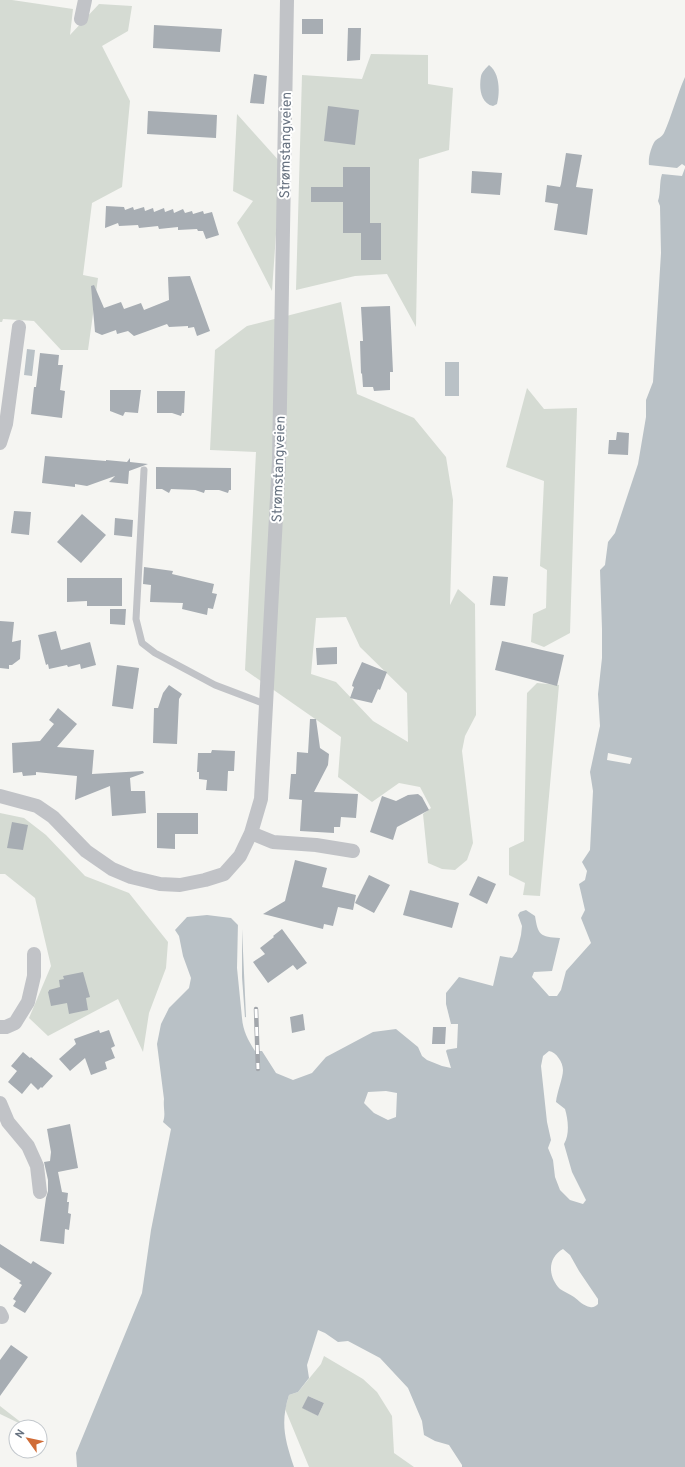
<svg xmlns="http://www.w3.org/2000/svg" width="685" height="1467" viewBox="0 0 685 1467" font-family="Overpass,sans-serif">
  <style>
    .green { fill: #d5dbd3; fill-rule: evenodd }
    .water { fill: #b9c1c6; fill-rule: evenodd }
    .pier { fill: #f5f5f2 }
    .building { fill: #a7adb3 }
    .lines { fill: none; stroke-linecap: round; stroke-linejoin: round }
    .lane { stroke: #c1c3c7; stroke-width: 7 }
    .street { stroke: #c1c3c7; stroke-width: 14 }
    .rail-casing { stroke: #a2a6ab; stroke-width: 4.5 }
    .rail { stroke: #fff; stroke-width: 3; stroke-dasharray: 9; stroke-linecap: butt }
    .labels { text-anchor: middle; stroke-width: 4; stroke-linejoin: round; paint-order: stroke }
    .street-label { font-size: 14px; fill: #677280; stroke: #fff }
  </style>
  <rect width="100%" height="100%" fill="#f5f5f2"/>
  <path class="green" d="M0,0h12l61,9 -3,26 29,-31 33,2 -4,25 -26,15 28,55 -8,86 -30,16 -9,72 15,3 -10,72h-27l-27,-29 -31,-2 -1,3h-2z
    M371,54l57,1v29l25,4 -4,62 -30,9 -3,168 -29,-53 -32,2 -59,14 6,-215 60,4z
    M237,114l44,49 -9,128 -35,-68 16,-22 -20,-10z
    M341,302l16,92 57,24 32,39 7,43 -3,105 8,-16 17,15 1,111 -11,21 -3,15 11,92 -6,17 -12,10 -13,-1 -14,-6 -5,-49 8,-6 -11,-21 -21,-4 -27,19 -34,-25 3,-40 -96,-67 11,-218 -46,-2 5,-100 32,-24zM346,617l14,30 47,46 1,49 -35,-21 -37,-39 -25,-8 5,-56z
    M527,388l17,21 33,-1 -7,225 -26,14 -13,-5 2,-28 13,-6 1,-38 -7,-4 4,-85 -38,-14z
    M537,683l22,2 -19,211 -17,-1 2,-12 -16,-8v-27l15,-7 3,-148z
    M0,813l24,5 22,17 39,41 44,17 39,49 -2,26 -17,45 -6,39 -25,-53 -70,37 -19,-18 22,-52 -16,-68 -30,-24h-5z
    M324,1356l39,23 14,13 15,24 2,37 20,14h-105l-24,-58 4,-14 9,-3 23,-28zM308,1396l16,7 -6,13 -15,-8z
    M0,1406l27,21 -27,-13z"/>
  <path class="water" d="M489,65c11,8 11,27 8,39l-4,2c-13,-3 -14,-19 -12,-30 1,-4 5,-8 8,-11z
    M685,77v89l-3,-2 -5,4 -28,-3c-1,-7 2,-18 6,-24 3,-3 7,-4 9,-8 8,-18 13,-38 21,-56z
    M685,168v1299h-223v-2l-13,-20 -14,-4 -11,-6 -2,-14 -14,-33 -28,-30 -32,-17 -10,1 -13,-9 -7,-3 -11,35 2,13 -11,14 -9,3c-9,28 -4,45 5,72h-217l-1,-14 66,-160 9,-63 20,-101 -8,-7c3,-8 0,-14 1,-23l-7,-55 4,-20 8,-16 20,-20 2,-10 -8,-22 -4,-20 -4,-6 12,-13 20,-2 24,3 11,11 4,88 -4,1c1,13 6,22 13,33h7l14,22 17,7 19,-7 14,-16 47,-25 23,-3 22,18 4,9 5,4 15,6 9,2 -5,-17 2,-3 3,-24 -5,-20v-11l13,-16 34,9 7,-30 12,2 5,-7 4,-16 1,-9 -4,-11 2,-3 6,-2 9,6c3,19 5,21 25,22l-8,33 -18,1 -2,5 17,19h8l4,-6 5,-19 25,-28 -10,-25 4,-8 -6,-26 6,-4 2,-9 -5,-9 8,-12 3,-59 -3,-19 10,-46 -2,-32 4,-36v-29l-2,-59 5,-5 3,-23 7,-9 23,-69 8,-47v-17l7,-18 8,-129 -1,-47 -2,-5c3,-9 1,-18 4,-27l20,2zM549,1051c7,1 14,11 14,19 0,8 -6,22 -7,32l9,7c3,10 5,25 -1,35l8,28 14,28 -3,4 -13,-4 -10,-10 -5,-13 -2,-17 -5,-12 3,-8 -4,-18 -6,-56 2,-10zM386,1091l11,2 -1,24 -8,3 -14,-7 -10,-10 4,-11zM563,1249l7,6 9,16 19,28v5c-2,2 -5,4 -8,3 -6,-1 -11,-6 -16,-10 -4,-3 -10,-5 -14,-8 -12,-12 -13,-31 3,-40z
    M27,349l8,1 -3,26 -8,-1z
    M445,362h14v34h-14z"/>
  <path class="pier" d="M608,753l24,5 -2,6 -23,-4z
    M238,922l4,4v51l3,41h-3l-5,-50z
    M451,1024h7l-1,24 -12,2 3,-23h2z"/>
  <path class="building" d="M302,19h21v15h-21z
    M154,25l68,4 -2,23 -67,-4z
    M348,28h13l-1,32 -13,1z
    M254,74l13,2 -3,28 -14,-1z
    M328,106l31,4 -4,35 -31,-4z
    M148,111l69,4 -1,23 -69,-4z
    M566,153l16,2 -6,32 17,2 -6,46 -33,-5 4,-26 -13,-2 2,-17 13,2 1,-3z
    M343,167h27v56h11v37h-20v-27h-18v-31h-32v-15h32z
    M472,171l30,2 -2,22 -29,-2z
    M106,206l18,1 1,3 8,-3 1,3 10,-3 1,4 8,-3 1,4 10,-4 1,4 8,-3 1,4 9,-4 2,4 7,-2 1,3 10,-3 1,3 8,-2 7,23 -13,4 -3,-8h-5l-1,-2 -19,1v-3l-19,2 -1,-3 -19,2 -1,-3 -19,1 -1,-3 -13,5z
    M190,276l20,55 -13,5 -3,-9 -6,1v-2l-19,1 -2,-3 -33,12 -6,-5 -11,3 -1,-4 -14,5 -7,-3 -4,-46 3,-1 10,23 17,-6 3,7 17,-6 3,7 25,-10 -1,-23z
    M390,306l3,66h-3v18l-16,1 -1,-4h-10l-1,-14 -1,1 -1,-33h3l-2,-34z
    M40,353l19,2 -1,10h5l-3,25 5,1 -3,27 -31,-4 3,-27h2z
    M110,390h31l-3,23 -13,-1 -2,4 -13,-5z
    M157,391h28l-1,22h-2l-1,3 -9,-3h-15z
    M617,432l12,1 -1,22 -20,-1 1,-14h7z
    M45,456l61,5v-1l21,2 3,-4v4l18,2 -19,7 -1,13 -19,-2 6,-6 -28,10 -12,-2v3l-33,-4z
    M156,467l75,1v22h-2l-1,3 -9,-3h-14l-1,3 -9,-3 -24,-1 -2,4 -7,-4h-6z
    M14,511l17,1 -2,23 -18,-2z
    M82,514l24,21 -25,28 -24,-21z
    M115,518l18,2 -1,17 -18,-2z
    M144,567l29,4 -1,3 42,10 -2,9 5,1 -4,15 -5,-1 -1,7 -25,-6 1,-6 -33,-1 1,-17 -8,-1z
    M493,576l15,1 -3,29 -15,-1z
    M67,578h55v28h-35v-5l-20,1z
    M110,609h16l-1,16 -15,-1z
    M0,621l14,1 -2,20 9,-2 -1,19 -8,6h-3v4l-9,-1z
    M56,631l5,19 29,-8 6,23 -15,4 -1,-5 -12,3 -1,-2 -18,4 -1,-5 -2,1 -8,-30z
    M502,641l62,14 -7,31 -62,-16z
    M337,647v17l-20,1 -1,-17z
    M362,662l25,10 -7,18 -2,-1 -6,14 -22,-5 4,-11 -2,-1 1,-4z
    M117,665l22,3 -6,41 -21,-3z
    M169,685l13,9 -3,5 -2,45 -24,-1 1,-35h4l5,-15z
    M58,708l19,16 -20,23 37,3 -2,24 51,-3 1,2 -14,5 1,13h14l1,22 -34,3 -2,-30 -35,14 2,-24 -41,-4v3l-13,1 -1,-4 -9,1 -1,-30 28,-2 14,-17 -5,-4z
    M310,719h6l4,29 9,6 -1,11 -14,27 44,2 -2,24 -15,-1 -1,10h-6v6l-34,-2 2,-31 -13,-1 2,-25h5l1,-22 11,1z
    M212,750l23,1 -1,20h-6l-1,20 -21,-1 1,-10 -8,-1v-7h-2l1,-19h13z
    M418,794l4,3 7,13 -32,17 -4,13 -23,-8 12,-36 14,5 12,-6z
    M157,813h41v21h-23v15l-18,-1z
    M12,822l16,3 -5,25 -16,-2z
    M295,860l32,8 -5,19 34,8 -3,15 -15,-3 -5,19 -9,-2 -1,5 -60,-15 22,-13z
    M369,875l21,10 -16,28 -19,-10z
    M478,876l18,8 -9,20 -18,-9z
    M410,890l49,13 -7,25 -49,-13z
    M282,929l25,34 -10,7 -4,-5 -25,18 -15,-21 12,-8 -5,-6 14,-11 -1,-1z
    M83,972l7,25 -4,1 2,12 -19,4 -2,-11 -16,3 -3,-14 1,-1v-1l11,-3 -1,-7 5,-1 -1,-3z
    M303,1014l2,16 -13,3 -2,-16z
    M433,1027h13l-1,17h-13z
    M99,1030l1,3 9,-3 6,16 -4,2 4,10 -10,4 2,7 -16,6 -6,-17 -15,13 -11,-12 17,-15 -2,-5z
    M23,1052l7,6 1,-1 22,19 -11,12 -1,-1 -3,3 -7,-7 -9,11 -14,-12 9,-11 -6,-5z
    M70,1124l8,44 -20,4 4,20 6,1 -1,9h2l-1,11 3,1 -2,16 -4,-1 -1,15 -24,-3 6,-43 2,-7v-11l-4,-18 6,-1 1,-9 -4,-23z
    M0,1244l31,20 2,-3 19,12 -27,40 -12,-7 3,-5 -3,-2 9,-14 -3,-2 2,-2 -21,-14z
    M11,1345l17,12 -28,39v-36z
    M308,1396l16,7 -6,13 -16,-8z"/>
  <g class="lines">
    <path class="lane" d="M144,470l-8,149 6,24 13,10 60,32 50,19"/>
    <path class="street" d="M81,19l4,-19
      M0,443l6,-19 13,-97
      M0,796l37,10 16,11 33,34 26,18 19,8 29,7 20,1 25,-5 19,-6 16,-18 11,-23 10,-34 18,-339 8,-460
      M251,833l22,9 43,3 37,6
      M0,1027h6l9,-4 13,-21 6,-26v-22
      M0,1103l8,19 20,24 9,20 3,26
      M0,1313l2,4"/>
    <defs>
      <path id="rail" d="M256,1009l2,60"/>
    </defs>
    <use href="#rail" class="rail-casing"/>
    <use href="#rail" class="rail"/>
  </g>
  <g class="labels">
    <g class="street-label">
      <text transform="translate(285 145) rotate(-89)" y="5">Strømstangveien</text>
      <text transform="translate(278 469) rotate(-88)" y="5">Strømstangveien</text>
    </g>
  </g>
  <g transform="translate(28 1439) rotate(303)"><circle r="19" fill="#ffffff" stroke="#c2c7cc"/>
  <path d="M0-3L7 15L0 10L-7 15Z" fill="#d06c37"/>
  <text y="-6" font-size="11" font-weight="bold" text-anchor="middle" fill="#677280">N</text>
  </g>
</svg>
